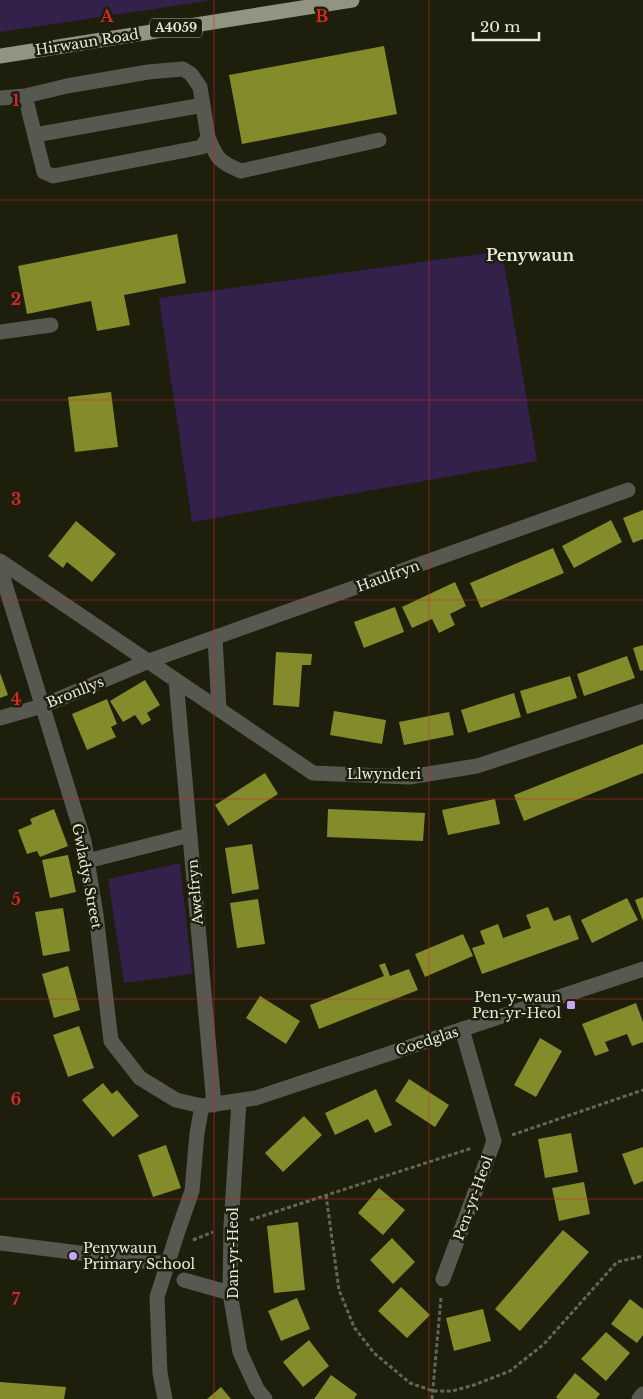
<svg xmlns="http://www.w3.org/2000/svg" width="643" height="1399" viewBox="0 0 643 1399" font-family="'Libre Baskerville',serif">
  <style>
    .green { fill: #33204b }
    .building { fill: #838b2a }
    .lines { fill: none; stroke-linecap: round; stroke-linejoin: round }
    .path { stroke: #656756; stroke-width: 3; stroke-dasharray: 4 2.5; stroke-linecap: butt }
    .minor { stroke: #57584f; stroke-width: 15 }
    .major { stroke: #919480; stroke-width: 15 }
    .grid { fill: none; stroke: #d62828; stroke-width: 1; stroke-opacity: 0.55 }
    .poi-dot { fill: #c4a7f1; stroke: #1d1f0c; stroke-width: 2 }
    .labels { text-anchor: middle; stroke-width: 5; stroke-linejoin: round; paint-order: stroke }
    .shield { fill: #1d1f0c; stroke: #abad9e; stroke-width: 1 }
    .shield-label { font-size: 12px; font-weight: bold; fill: #e8eadd }
    .street-label { font-size: 14px; fill: #e8eadd; stroke: #1d1f0c }
    .poi-label { font-size: 14px; fill: #e8eadd; stroke: #1d1f0c; text-anchor: end }
    .quarter-label { font-size: 16px; font-weight: bold; fill: #e8eadd; stroke: #1d1f0c }
    .grid-label { font-size: 16px; text-anchor: middle; font-weight: bold; fill: #d62828; stroke: #1d1f0c; stroke-width: 5; stroke-linejoin: round; paint-order: stroke }
  </style>
  <rect width="100%" height="100%" fill="#1d1f0c"/>
  <path class="green" d="M0,0h213l-213,32z
    M502,251l35,210 -345,61 -33,-224z
    M180,863l12,111 -68,9 -16,-104z"/>
  <path class="building" d="M384,46l13,68 -155,30 -13,-69z
    M177,234l9,49 -62,12 6,30 -33,6 -6,-30 -64,13 -9,-48z
    M111,392l7,55 -43,5 -7,-55z
    M643,510v29l-10,4 -10,-25z
    M611,520l11,22 -48,26 -12,-22z
    M76,521l40,33 -24,28 -25,-20 -4,6 -15,-12z
    M553,548l11,25 -83,35 -11,-25z
    M455,582l11,24 -16,8 5,11 -16,8 -7,-14 -20,9 -10,-21z
    M395,607l9,25 -40,16 -10,-26z
    M643,645v25l-3,1 -7,-23z
    M276,652l36,2 -1,11h-9l-3,42 -26,-2z
    M627,656l8,22 -51,18 -7,-22z
    M0,673l8,22 -8,3z
    M570,676l7,22 -50,16 -7,-23z
    M145,680l15,25 -13,8 4,7 -9,5 -7,-10 -12,7 -13,-21z
    M514,693l7,24 -53,16 -7,-23z
    M107,699l10,25 -6,3 5,10 -29,13 -15,-36z
    M334,711l52,9 -4,24 -52,-9z
    M449,712l5,23 -50,10 -5,-23z
    M643,744v29l-119,48 -10,-26z
    M265,773l13,21 -50,32 -13,-21z
    M495,799l5,25 -52,11 -6,-25z
    M54,809l14,37 -28,11 -3,-6 -10,3 -9,-24 14,-6 -2,-5z
    M328,809l97,4 -2,28 -96,-4z
    M252,844l7,45 -27,5 -7,-46z
    M68,855l8,37 -26,6 -8,-38z
    M643,897v24l-8,-21z
    M627,898l11,22 -46,23 -11,-23z
    M258,899l7,45 -28,4 -7,-45z
    M548,907l6,14 16,-6 9,24 -97,35 -10,-26 13,-4 -5,-13 18,-7 5,14 28,-10 -5,-13z
    M63,908l7,43 -27,5 -8,-44z
    M463,934l10,22 -48,21 -10,-23z
    M385,963l5,13 19,-7 9,21 -99,39 -9,-24 74,-29 -5,-11z
    M68,966l12,44 -26,8 -12,-44z
    M260,996l40,25 -14,23 -40,-26z
    M636,1003l7,19v20l-11,4 -5,-12 -22,8 4,9 -14,5 -13,-32z
    M79,1026l15,42 -26,9 -15,-42z
    M540,1038l22,13 -26,46 -22,-12z
    M409,1079l40,26 -14,22 -40,-26z
    M103,1083l9,11 5,-4 22,26 -26,21 -31,-37z
    M376,1089l16,36 -17,8 -7,-14 -33,16 -10,-22z
    M304,1116l18,19 -39,37 -18,-19z
    M571,1133l7,39 -33,6 -7,-39z
    M166,1145l15,43 -28,9 -15,-42z
    M643,1147v34l-9,4 -12,-31z
    M584,1182l6,32 -31,7 -7,-33z
    M379,1188l26,22 -22,25 -25,-22z
    M298,1222l7,68 -31,3 -7,-67z
    M563,1230l26,22 -69,79 -25,-22z
    M392,1238l23,24 -22,22 -23,-24z
    M401,1287l29,28 -23,23 -29,-27z
    M297,1298l13,31 -29,12 -13,-30z
    M630,1299l13,10v26l-6,8 -26,-19z
    M483,1309l8,32 -37,10 -8,-33z
    M606,1332l24,21 -24,28 -25,-22z
    M309,1340l20,26 -26,21 -20,-25z
    M575,1373l25,21 -4,5h-38l-2,-2z
    M331,1375l26,19 -3,5h-40z
    M0,1382l66,5 -2,12h-64z
    M221,1387l10,12h-24z"/>
  <g class="lines">
    <path class="path" d="M512,1135l131,-45
      M326,1195l13,95 15,37 20,26 36,30 23,8h19l22,-6 36,-14 34,-27 73,-82 26,-6
      M250,1220l222,-72
      M193,1240l20,-8
      M432,1399l9,-101"/>
    <path class="minor" d="M0,98l25,-2 42,-10 81,-14 35,-3 8,5 9,13 8,50 -6,10 -149,29 -9,-4 -19,-76
      M35,135l168,-30
      M208,137c9,22 11,25 33,34l138,-31
      M0,332l51,-7
      M0,561l313,212 96,4 68,-11 166,-55
      M0,568l84,273 12,74 15,126 29,37 36,22 26,6 54,-8 387,-129
      M215,638l4,71
      M176,680l38,425
      M0,718l42,-12 107,-45 479,-171
      M87,861l103,-26
      M239,1101l-8,125 -1,67 10,59 17,37 8,10
      M0,1243l167,21
      M443,1279l51,-138 -32,-112
      M184,1280l46,13
      M165,1399l-5,-26 -3,-76 21,-66 14,-40 5,-58 5,-27
      M639,1399l4,-5"/>
    <path class="major" d="M0,56l352,-56"/>
  </g>
  <path class="grid" d="M214,0v1399M429,0v1399M0,200h643M0,400h643M0,600h643M0,799h643M0,999h643M0,1199h643"/>
  <g class="poi-dot">
    <rect x="566" y="1000" width="10" height="10" rx="2.5"/>
    <circle cx="73" cy="1256" r="5"/>
  </g>
  <g class="labels">
    <rect class="shield" x="150" y="18.5" width="52" height="19" rx="4"/>
    <g class="shield-label">
      <text x="176" y="32">A4059</text>
    </g>
    <g class="street-label">
      <text transform="translate(87 42) rotate(-9)" y="5">Hirwaun Road</text>
      <text transform="translate(388 576) rotate(-20)" y="5">Haulfryn</text>
      <text transform="translate(75 692) rotate(-22)" y="5">Bronllys</text>
      <text x="384" y="779">Llwynderi</text>
      <text transform="translate(87 876) rotate(79)" y="5">Gwladys Street</text>
      <text transform="translate(195 892) rotate(-95)" y="5">Awelfryn</text>
      <text transform="translate(427 1041) rotate(-18)" y="5">Coedglas</text>
      <text transform="translate(473 1198) rotate(-70)" y="5">Pen-yr-Heol</text>
      <text transform="translate(233 1253) rotate(-90)" y="5">Dan-yr-Heol</text>
    </g>
    <g class="poi-label">
      <text x="561" y="1002">Pen-y-waun<tspan x="561" dy="16">Pen-yr-Heol</tspan></text>
      <text x="83" y="1253" text-anchor="start">Penywaun<tspan x="83" dy="16">Primary School</tspan></text>
    </g>
    <g class="quarter-label">
      <text x="530" y="261">Penywaun</text>
    </g>
  </g>
  <g class="grid-label">
    <text x="107" y="22">A</text>
    <text x="322" y="22">B</text>
    <text x="16" y="106">1</text>
    <text x="16" y="305">2</text>
    <text x="16" y="505">3</text>
    <text x="16" y="705">4</text>
    <text x="16" y="905">5</text>
    <text x="16" y="1105">6</text>
    <text x="16" y="1305">7</text>
  </g>
  <path d="M473 32v8h66v-8" fill="none" stroke="#e8eadd" stroke-width="2.5"/>
  <text x="480" y="32" font-size="15" fill="#e8eadd" stroke="#1d1f0c" stroke-width="4" paint-order="stroke">20 m</text>
</svg>
